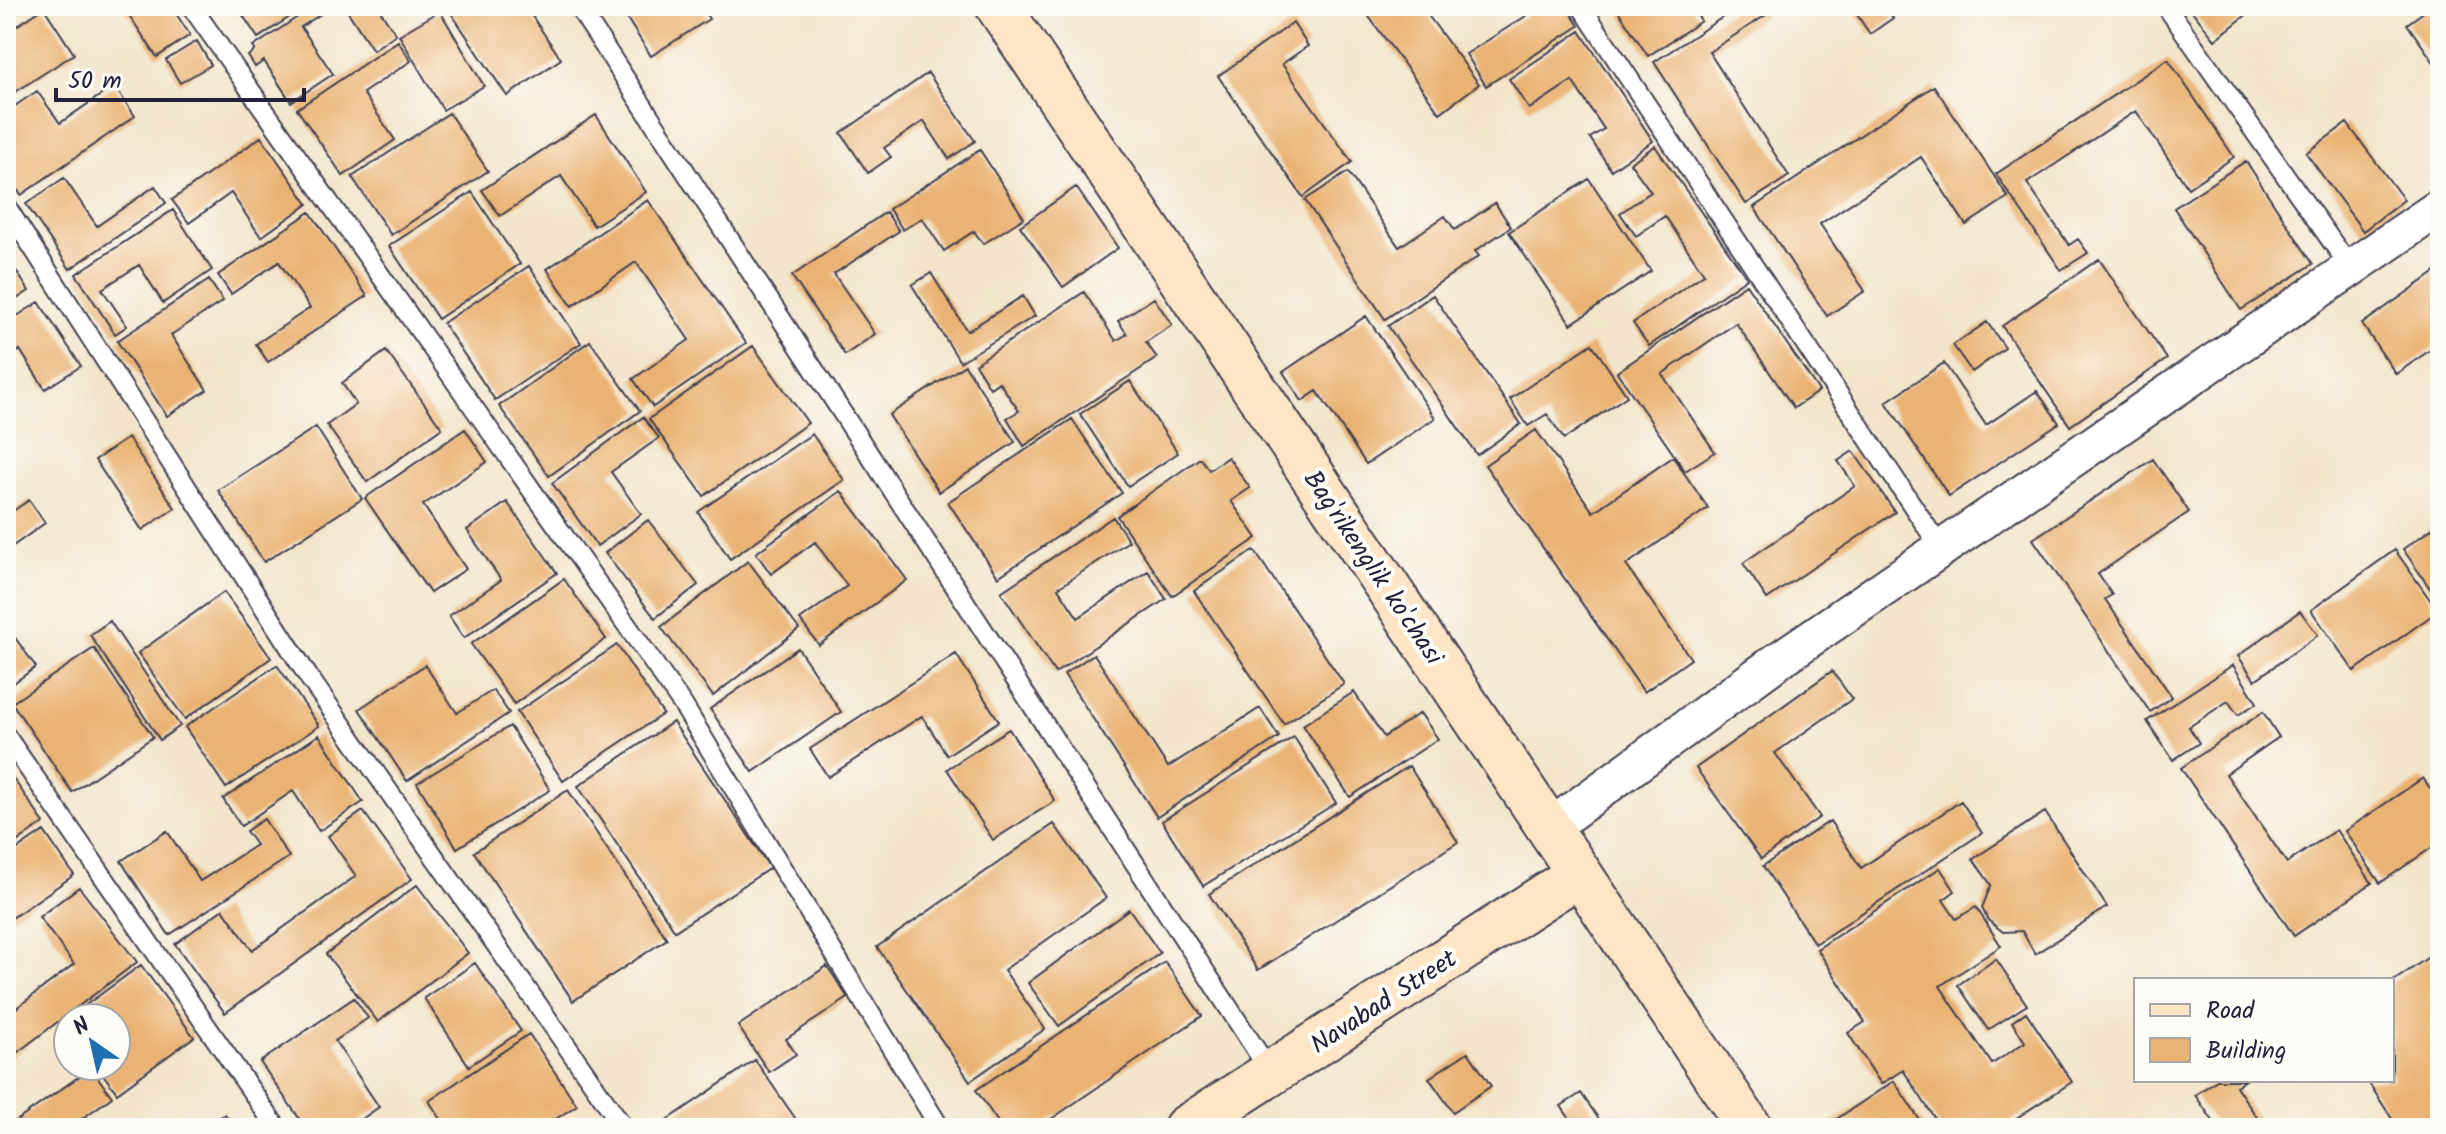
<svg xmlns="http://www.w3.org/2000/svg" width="2446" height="1134" viewBox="0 0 2446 1134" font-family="Kalam,sans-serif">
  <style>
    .building { fill: #eab373 }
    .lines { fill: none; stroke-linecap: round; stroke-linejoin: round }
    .lane-casing { stroke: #413f51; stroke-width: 22 }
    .street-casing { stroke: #413f51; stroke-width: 40 }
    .secondary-casing { stroke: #413f51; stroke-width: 48 }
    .lane { stroke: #fff; stroke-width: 18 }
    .street { stroke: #fff; stroke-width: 36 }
    .secondary { stroke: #fee5c5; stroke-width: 44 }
    .labels { text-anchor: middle; stroke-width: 8; stroke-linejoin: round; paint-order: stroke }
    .street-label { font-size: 26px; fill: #22223b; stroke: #fdfcf7 }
  </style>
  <rect width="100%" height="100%" fill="#fdfcf7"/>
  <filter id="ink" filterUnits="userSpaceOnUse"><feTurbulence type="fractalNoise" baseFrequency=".0125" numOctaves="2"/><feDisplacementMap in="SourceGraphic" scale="16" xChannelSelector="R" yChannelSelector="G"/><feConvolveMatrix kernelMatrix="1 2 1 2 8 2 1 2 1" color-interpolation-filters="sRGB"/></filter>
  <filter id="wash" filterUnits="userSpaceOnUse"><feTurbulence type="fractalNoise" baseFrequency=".006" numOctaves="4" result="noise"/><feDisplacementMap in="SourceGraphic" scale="32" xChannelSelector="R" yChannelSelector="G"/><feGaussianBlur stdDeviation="1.8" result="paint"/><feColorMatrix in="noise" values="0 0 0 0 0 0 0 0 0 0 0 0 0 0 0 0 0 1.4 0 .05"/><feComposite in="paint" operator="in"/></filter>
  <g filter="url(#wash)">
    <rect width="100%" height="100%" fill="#f2e5cb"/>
    <g id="blocks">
      <path class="building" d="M123,6h48l19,29 -33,22z
        M242,6h64l-48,32 -20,-30z
        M314,6h19l-32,21 32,47 -42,28 -27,-41 -9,6 -7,-11 7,-6 -2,-3z
        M344,6h33l19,28 -23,16z
        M455,6h70l36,53 -54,37 -58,-86z
        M619,6h82l8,13 -58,37z
        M1361,6h60l58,78 -39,29z
        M1520,6h46l13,20 -93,60 -20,-32 60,-38z
        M1615,6h76l10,15 -53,35z
        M1740,6h40l-71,46 80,124 -43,28 -92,-142z
        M1851,6h38l-3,2 7,10 -23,16z
        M2188,6h65l2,2 -40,32z
        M2432,6h8v65l-33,-47z
        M44,8l30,46 -68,44v-65z
        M440,11l44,75 -41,24 -44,-75z
        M1293,23l15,23 -26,18 70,98 -49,35 -85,-121z
        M1580,31l73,110 -42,29 -21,-32 14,-9 -32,-48 -43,28 -20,-30z
        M197,41l14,24 -31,18 -14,-23z
        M398,41l13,20 -48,32 32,47 -52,36 -46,-67z
        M2168,59l66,98 -46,31 -52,-77 -109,72 42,62 9,-6 10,14 -27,17 -65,-96z
        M928,73l47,68 -26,18 -25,-38 -40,27 7,9 -23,16 -27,-40z
        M114,86l21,30 -114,79 -15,-22v-61l31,-21 23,32z
        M1934,86l74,111 -42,28 -45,-68 -101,67 45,67 -38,25 -73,-109z
        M449,113l39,58 -97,64 -39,-58z
        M596,115l50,77 -52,34 -33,-50 -61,40 -18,-26z
        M2347,123l57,77 -41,31 -57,-78z
        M261,137l47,67 -47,33 -30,-44 -42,30 -17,-23z
        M1655,146l92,132 -98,68 -16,-23 71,-49 -39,-58 -29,20 -16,-23 31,-21 -21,-29z
        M980,150l44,68 -41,26 -9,-13 -30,20 -22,-33 -19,12 -14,-21z
        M2246,161l67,103 -72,46 -67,-102z
        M1348,172l51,75 46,-31 10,14 40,-27 16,24 -36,24 4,5 -94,63 -80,-119z
        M64,178l33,48 58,-40 11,17 -96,66 -44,-65z
        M1589,179l62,92 -80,53 -62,-92z
        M1076,187l42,61 -55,39 -43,-61z
        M472,192l48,72 -82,55 -49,-73z
        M648,200l98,143 -93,64 -20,-28 56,-39 -53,-78 -64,44 -25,-37z
        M173,210l39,60 -49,33 -24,-38 -37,24 25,37 -12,8 -39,-60z
        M310,212l57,84 -99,66 -12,-18 54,-36 -31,-46 -48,32 -13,-19z
        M886,212l13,19 -65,43 41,60 -30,21 -53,-79z
        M6,255l23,36 -23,15z
        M2099,259l68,100 -97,67 -68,-100z
        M529,266l52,77 -86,57 -52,-77z
        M2440,269v74l-44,31 -34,-50z
        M931,273l36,58 56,-35 12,20 -75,46 -48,-77z
        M209,280l14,21 -52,34 36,55 -40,26 -50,-75z
        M1746,284l73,107 -25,17 -58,-85 -74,51 53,78 -30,19 -68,-99z
        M1084,292l32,49 11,-7 -9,-13 36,-23 18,27 -26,17 11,16 -133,88 -17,-28 12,-7 -20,-29 -9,6 -15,-24z
        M1433,295l88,129 -44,31 -89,-129z
        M39,302l42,64 -36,23 -25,-39 -14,9v-36z
        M1366,316l69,102 -69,46 -49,-73 -15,10 -19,-29z
        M1987,322l18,26 -33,24 -19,-27z
        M590,341l50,70 -91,65 -50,-70z
        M1592,344l35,52 -63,43 -17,-25 -19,12 -18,-27z
        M753,346l55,77 -104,73 -55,-77z
        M386,351l56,77 -75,54 -40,-57 29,-21 -14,-21z
        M1944,363l42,62 51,-34 22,32 -110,73 -63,-94z
        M965,365l50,77 -76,50 -50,-77z
        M1130,381l48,72 -50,33 -48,-72z
        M643,417l16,21 -48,34 30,42 -44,32 -45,-63z
        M1072,419l50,74 -124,84 -50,-75z
        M316,427l46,72 -98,63 -46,-72z
        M465,429l22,33 -64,43 43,64 -36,24 -65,-95z
        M1536,430l57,82 80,-55 35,51 -82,57 65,94 -47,33 -159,-227z
        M812,434l32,46 -114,79 -32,-47z
        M128,438l47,70 -33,22 -47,-70z
        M1853,451l42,61 -128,87 -24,-36 112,-77 -17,-25z
        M1228,457l22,31 -19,13 26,37 -85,58 -55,-80 83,-58 9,12z
        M2153,459l36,53 -91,62 14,21 -7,4 67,98 -22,15 -117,-173z
        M841,491l66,89 -88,65 -19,-25 47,-34 -32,-44 -44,32 -15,-21z
        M29,500l16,23 -39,28v-35z
        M507,502l50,71 -93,65 -15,-22 52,-36 -34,-50z
        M1113,517l16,24 -71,47 20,30 70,-47 18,28 -111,74 -54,-81z
        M648,520l50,65 -43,33 -50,-65z
        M2440,523v80l-37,-54z
        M1254,550l90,134 -60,40 -90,-133z
        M2395,550l43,61 -84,60 -43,-61z
        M748,561l51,68 -86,67 -52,-69z
        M564,579l42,60 -92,65 -43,-60z
        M224,592l47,66 -86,61 -47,-66z
        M2300,611l18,24 -63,45 -17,-24z
        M110,621l70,105 -20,14 -70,-105z
        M6,625l30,42 -28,20 -2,-3z
        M617,645l46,69 -100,67 -46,-69z
        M94,648l59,89 -81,55 -60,-89z
        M798,648l43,64 -88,60 -43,-63z
        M956,654l43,67 -52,34 -25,-39 -94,61 -18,-28z
        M1094,654l74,113 92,-59 19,29 -122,80 -93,-143z
        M277,665l42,61 -93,62 -41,-61z
        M425,665l32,48 36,-23 16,23 -102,68 -48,-72z
        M2233,665l24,38 -19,12 -10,-14 -39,26 10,16 -26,17 -26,-39z
        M1832,671l20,28 -77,54 45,64 -59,42 -65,-91z
        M1354,692l30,45 36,-24 18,26 -88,58 -47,-72z
        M2263,712l16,25 -53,37 61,89 49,-33 36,53 -78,53 -113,-168z
        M673,722l97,146 -95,63 -97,-145z
        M510,726l40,64 -93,58 -40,-65z
        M1009,729l46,72 -62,39 -46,-71z
        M319,735l44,67 -44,29 -26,-40 -52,35 -18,-27z
        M1294,737l42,66 -133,83 -41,-65z
        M1409,766l49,76 -200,128 -49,-76z
        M6,768l38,55 -38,26z
        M2423,778l17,25v39l-60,41 -35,-52z
        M568,790l99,149 -94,62 -99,-149z
        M1961,801l21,32 -167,111 -52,-78 67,-45 31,47z
        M363,811l49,68 -187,134 -50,-69 48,-35 29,41 104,-74 -28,-40z
        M2045,812l62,95 -72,47 -13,-23 -19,1 -15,-12 -6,-12 9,-23 -18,-26z
        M264,819l25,38 -120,78 -48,-74 46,-30 33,50 56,-36 -10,-14z
        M1054,824l52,74 -102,72 41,59 -75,52 -93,-134z
        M44,831l30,44 -68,47v-65z
        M1940,868l15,23 -12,9 13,19 20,-12 25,39 -61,40 52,78 33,-22 -13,-20 14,-10 46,70 -71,46h-60l-38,-58 -22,14 -33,-51 17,-11 -48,-73z
        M417,885l51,68 -90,69 -52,-68z
        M79,887l58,75 -131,99v-45l68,-52 -35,-47z
        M1129,909l31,44 -101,73 -31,-43z
        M2429,957l11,16v155h-42l-31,-48h25v-98z
        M1996,959l31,46 -39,25 -30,-45z
        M1165,962l37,54 -164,112h-36l-26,-38z
        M475,963l46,68 -52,35 -45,-68z
        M141,965l53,72 -77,56 -20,-27h19v-48h-48z
        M827,966l21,32 -62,41 10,15 -27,18 -31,-46z
        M354,998l14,20 -33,23 44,66 -30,21h-43l-46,-66z
        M529,1034l48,71 -35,23h-95l-18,-27z
        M1468,1052l23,34 -38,26 -24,-34z
        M755,1060l47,68h-137l-3,-4z
        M91,1068l21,29 -43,31h-63v-13l6,9z
        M2217,1080h28l-9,6 28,42h-46l-23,-33z
        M1894,1081l31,47h-102z
        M1581,1093l24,35h-29l-15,-22z
        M225,1114l9,14h-29z"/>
    </g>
  </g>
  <g filter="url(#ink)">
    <use href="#blocks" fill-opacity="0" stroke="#413f51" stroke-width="2"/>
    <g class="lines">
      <defs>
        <path id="lane" d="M191,6l492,699 257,423
          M578,6l693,1067
          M1581,6l361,544
          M2166,6l186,264
          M6,206l302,470 316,452
          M6,736l271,392"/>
        <path id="street" d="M1549,828l227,-166 664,-455"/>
        <path id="secondary" d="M998,6l752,1122
          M1186,1128l393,-254"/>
      </defs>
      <use href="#lane" class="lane-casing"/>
      <use href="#street" class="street-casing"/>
      <use href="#secondary" class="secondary-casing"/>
      <use href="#lane" class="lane"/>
      <use href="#street" class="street"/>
      <use href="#secondary" class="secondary"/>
    </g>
  </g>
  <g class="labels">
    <g class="street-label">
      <text transform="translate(1374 567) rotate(56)" y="9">Bag'rikenglik ko'chasi</text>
      <text transform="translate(1383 1001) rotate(-33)" y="9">Navabad Street</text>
    </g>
  </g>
  <rect width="2446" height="1134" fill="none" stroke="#fdfcf7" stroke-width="32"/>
  <rect x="2134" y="978" width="260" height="104" fill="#fdfcf7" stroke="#a5a5ac" stroke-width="2"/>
  <rect x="2150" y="1004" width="40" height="12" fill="#fee5c5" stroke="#a5a5ac" stroke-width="2"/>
  <text x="2206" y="1018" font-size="24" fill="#22223b">Road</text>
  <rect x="2150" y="1038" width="40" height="24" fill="#eab373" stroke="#a5a5ac" stroke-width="2"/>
  <text x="2206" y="1058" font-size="24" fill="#22223b">Building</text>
  <g transform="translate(92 1042) rotate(326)"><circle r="38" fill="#fdfcf7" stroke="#a5a5ac" stroke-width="2"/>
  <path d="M0-6L14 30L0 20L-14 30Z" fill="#1f6fb2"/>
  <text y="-12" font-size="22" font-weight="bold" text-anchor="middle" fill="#22223b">N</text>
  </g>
  <path d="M56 88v12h248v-12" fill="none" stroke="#22223b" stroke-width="4"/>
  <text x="68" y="88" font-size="24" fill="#22223b" stroke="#fdfcf7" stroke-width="6" paint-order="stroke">50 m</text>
</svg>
